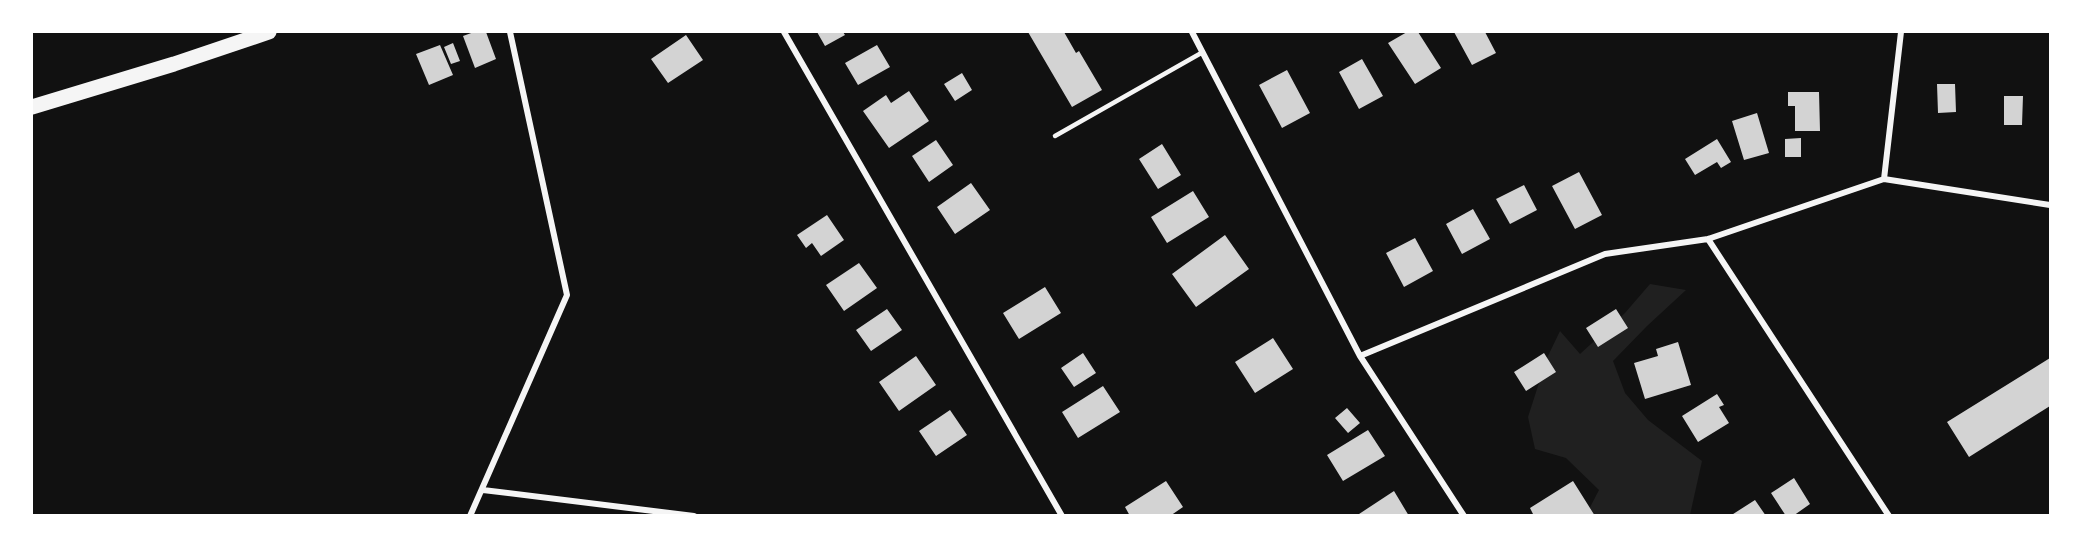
<svg xmlns="http://www.w3.org/2000/svg" width="2082" height="547" viewBox="0 0 2082 547" font-family="Ubuntu,sans-serif">
  <style>
    .green { fill: #202020 }
    .building { fill: #d3d3d3 }
    .lines { fill: none; stroke-linecap: round; stroke-linejoin: round }
    .service { stroke: #f5f5f5; stroke-width: 4.5 }
    .minor { stroke: #f5f5f5; stroke-width: 6 }
    .primary { stroke: #f5f5f5; stroke-width: 15 }
  </style>
  <rect width="100%" height="100%" fill="#111"/>
  <path class="green" d="M1650,284l36,6 -39,36 -34,35 12,32 23,27 54,41 -12,54h-104l13,-25 -33,-32 -31,-9 -7,-32 19,-59 13,-27 20,23 45,-41z"/>
  <path class="building" d="M474,32h12l10,27 -21,9 -12,-32z
    M817,32h26l2,3 -20,11z
    M1028,32h36l12,21 3,-2 23,39 -30,17z
    M1407,32h11l23,36 -26,16 -27,-41z
    M1454,32h31l11,21 -24,12z
    M686,35l17,25 -35,23 -17,-24z
    M453,43l7,18 -9,3 -7,-17z
    M440,45l13,30 -24,10 -13,-31z
    M877,45l13,22 -32,18 -13,-22z
    M1362,59l21,37 -24,13 -20,-37z
    M1287,70l23,43 -28,15 -23,-43z
    M962,73l10,17 -17,11 -11,-17z
    M1937,84h18l1,28 -18,1z
    M909,91l20,30 -40,27 -26,-37 23,-16 5,8z
    M1788,92h31l1,39h-25v-25h-7z
    M2004,96h19l-1,29h-18z
    M1757,113l12,40 -25,7 -12,-39z
    M1801,138v19h-16v-18z
    M1717,139l14,23 -10,6 -4,-6 -22,13 -10,-16z
    M936,140l17,25 -24,17 -17,-26z
    M1162,144l19,31 -23,14 -19,-30z
    M1579,172l23,43 -27,14 -23,-43z
    M971,183l19,27 -35,24 -18,-27z
    M1524,185l13,25 -27,14 -14,-25z
    M1193,191l16,26 -42,26 -16,-26z
    M1473,209l17,30 -28,15 -16,-30z
    M827,215l17,25 -23,16 -9,-13 -6,5 -9,-13z
    M1225,235l24,34 -53,38 -24,-33z
    M1415,238l18,33 -29,16 -18,-34z
    M859,263l18,25 -33,23 -18,-26z
    M1045,287l16,26 -42,26 -16,-26z
    M887,309l15,21 -31,21 -15,-21z
    M1616,309l12,19 -30,19 -12,-19z
    M1273,338l20,31 -38,24 -20,-31z
    M1678,342l13,43 -46,14 -11,-36 24,-7 -2,-7z
    M1083,353l13,20 -22,14 -13,-19z
    M1544,353l12,19 -30,19 -12,-19z
    M916,356l20,29 -37,26 -20,-29z
    M2050,358v48l-81,51 -22,-35z
    M1103,386l17,26 -42,26 -16,-26z
    M1717,394l7,11 -5,2 10,16 -31,19 -16,-26z
    M1347,408l13,15 -12,10 -13,-15z
    M950,410l17,25 -31,21 -17,-25z
    M1368,430l17,26 -42,25 -16,-26z
    M1794,478l16,26 -17,12h-7l-15,-23z
    M1166,481l17,26 -13,9h-40l-5,-9z
    M1573,481l22,35h-61l-4,-8z
    M1394,491l15,25h-53z
    M1755,500l11,16h-36z"/>
  <g class="lines">
    <path class="service" d="M1055,136l148,-84"/>
    <path class="minor" d="M784,32l278,484
      M1192,32l168,324 104,160
      M1884,179l17,-147
      M1708,239l181,277
      M1360,356l245,-102 103,-15 176,-60 166,26
      M483,490l211,26
      M470,516l97,-221 -57,-263"/>
    <path class="primary" d="M32,107l142,-43 95,-32"/>
  </g>
  <rect width="2082" height="547" fill="none" stroke="#ffffff" stroke-width="66"/>
</svg>
